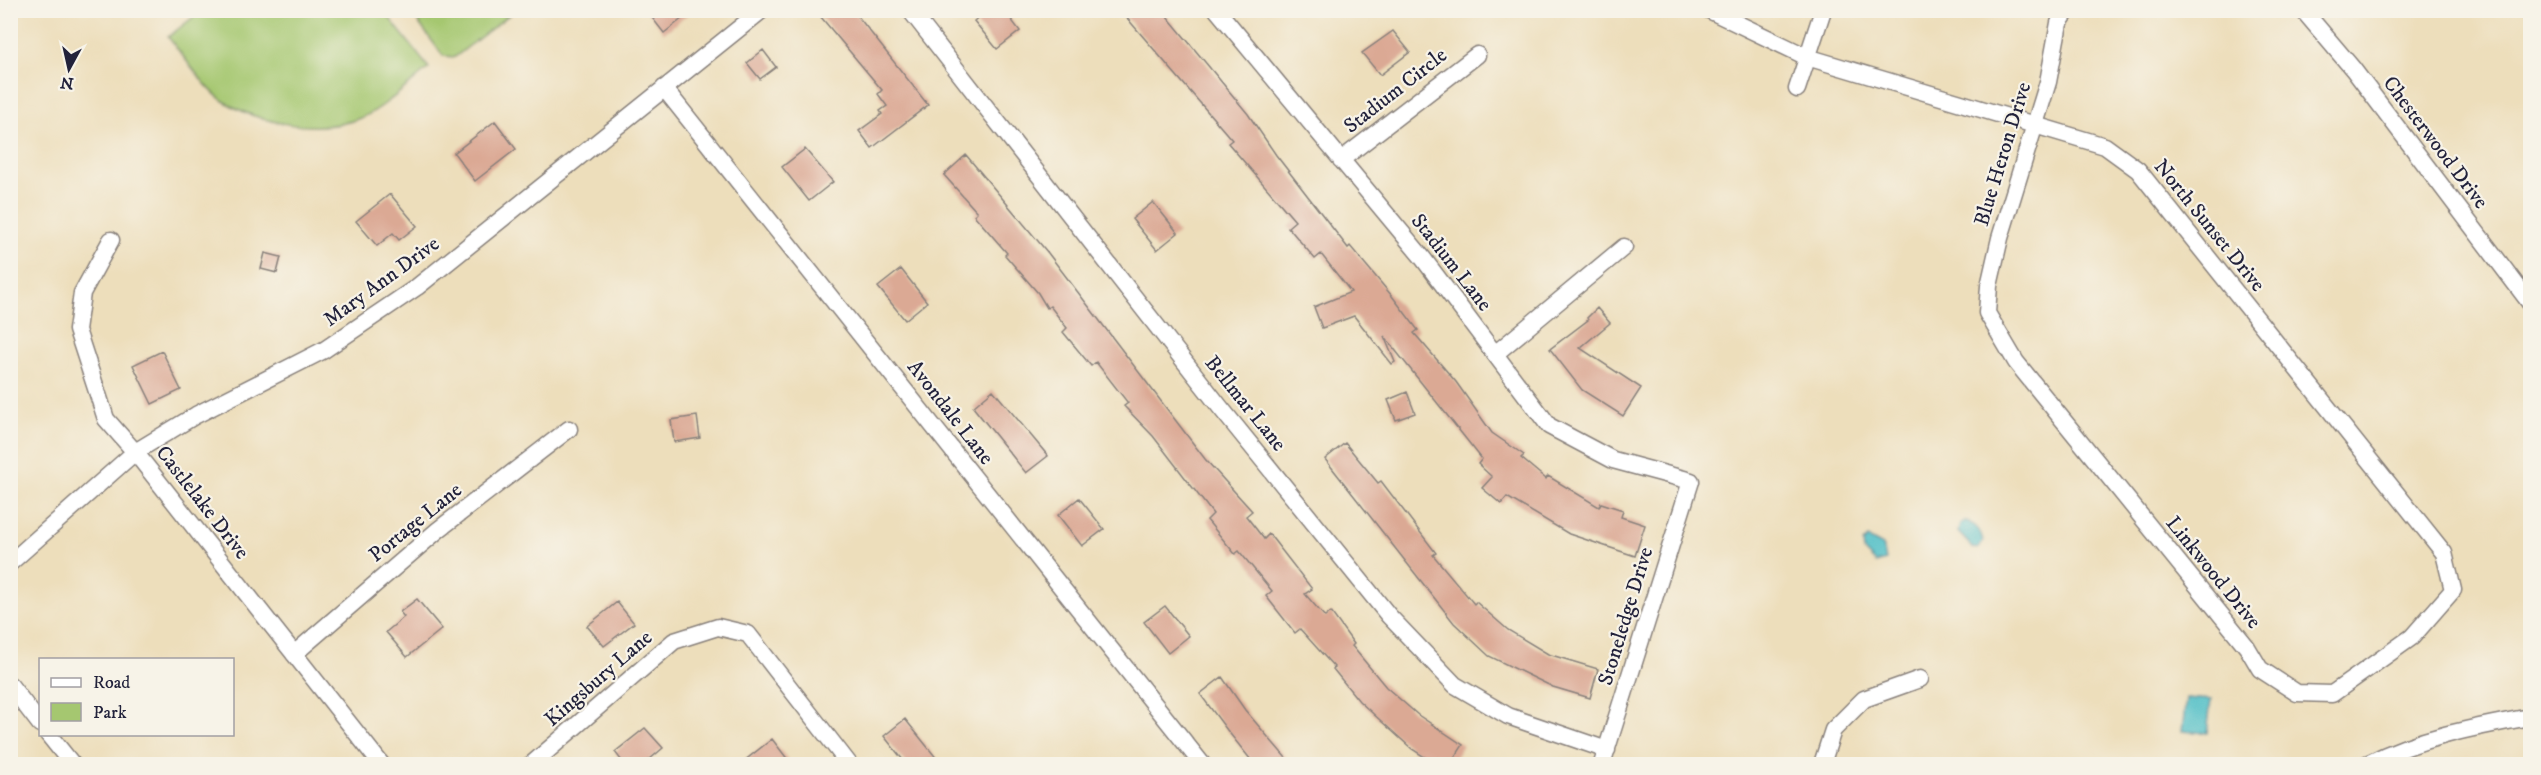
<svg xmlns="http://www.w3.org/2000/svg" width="2541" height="775" viewBox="0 0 2541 775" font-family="'IM FELL DW Pica',serif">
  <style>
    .green { fill: #a5c770; stroke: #647456; stroke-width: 1.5 }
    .water { fill: #52c0c7; stroke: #3a7181; stroke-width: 1.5 }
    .building { fill: #dba994 }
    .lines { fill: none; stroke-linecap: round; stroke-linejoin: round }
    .street-casing { stroke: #88807b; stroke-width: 19 }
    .street { stroke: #fff; stroke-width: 16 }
    .labels { text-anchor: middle; stroke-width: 4.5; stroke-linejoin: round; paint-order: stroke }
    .street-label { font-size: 21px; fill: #22223b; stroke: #f7f3e8 }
  </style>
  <rect width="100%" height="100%" fill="#f7f3e8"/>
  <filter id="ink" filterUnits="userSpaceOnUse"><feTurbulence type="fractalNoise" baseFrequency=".0167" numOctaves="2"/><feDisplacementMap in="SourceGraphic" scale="12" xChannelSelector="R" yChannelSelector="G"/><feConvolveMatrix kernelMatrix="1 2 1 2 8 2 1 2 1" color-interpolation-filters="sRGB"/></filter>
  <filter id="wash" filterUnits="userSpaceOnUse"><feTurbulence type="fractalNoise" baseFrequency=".008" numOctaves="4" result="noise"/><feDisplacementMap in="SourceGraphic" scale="24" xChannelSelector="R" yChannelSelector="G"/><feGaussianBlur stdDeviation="1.35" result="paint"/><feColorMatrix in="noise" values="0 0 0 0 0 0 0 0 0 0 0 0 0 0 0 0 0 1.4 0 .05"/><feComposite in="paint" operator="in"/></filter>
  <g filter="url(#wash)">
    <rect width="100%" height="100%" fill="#eddebb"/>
    <path class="green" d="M201,11h183l45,57c-18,14 -45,40 -66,49 -42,18 -103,8 -141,-17 -18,-13 -39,-45 -54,-63z
      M410,11h104l-59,46 -12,-1z"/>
    <path class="water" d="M1965,522c10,1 16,9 18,19l-5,8 -5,-1 -15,-16 2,-8z
      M1868,538l15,8 3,14 -10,3 -12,-12 -1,-8z
      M2186,698l25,2 -4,33 -25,-2z"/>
    <g id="blocks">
      <path class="building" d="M646,10h47l-29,23z
        M815,10h38l75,95 -56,43 -13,-17 23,-17 -2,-3 7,-5 -9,-12 4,-4z
        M987,10h17l16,21 -23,18 -23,-28z
        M1120,10h42l86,104 28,41 72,93 2,-2 42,50 26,34 -4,3 42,49 36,51 32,22 -3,3 25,21 2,-3 51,31 2,-4 22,7 -2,7 24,8 -10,31 -66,-22 -62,-37 -6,7 -19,-16 10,-11 -14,-13 4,-5 -98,-123 11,26 -3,2 -38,-48 -32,12 -8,-21 37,-15 -30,-38 -6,5 -27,-32 7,-6 -67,-78 4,-3z
        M1393,31l17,21 -30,23 -18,-22z
        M763,50l13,17 -16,12 -13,-16z
        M495,121l21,28 -41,32 -21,-28z
        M805,149l28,33 -24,19 -27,-34z
        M966,155l82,98 157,206 47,52 -6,5 18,23 5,-5 43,55 -7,5 20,23 6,-5 23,32 -2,2 34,41 32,28 45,30 -13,20h-13l-25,-16 -53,-48 -26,-32 2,-1 -35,-39 -5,4 -29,-37 6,-5 -33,-40 -4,3 -28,-34 6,-6 -60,-78 -29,-30 4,-3 -32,-41 -5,4 -28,-34 4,-4 -17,-22 -3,2 -9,-15 -33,-38 2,-2 -33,-38 3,-3 -33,-37z
        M390,194l27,32 -18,14 -6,-7 -16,13 -21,-25z
        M1153,202l25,31 -21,17 -25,-31z
        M265,253l16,4 -4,16 -16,-4z
        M901,269l26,33 -22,18 -27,-33z
        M1597,308l13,15 -30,25 61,40 -18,28 -41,-26 -32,-41 38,-29 -1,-2z
        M162,351l19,39 -29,14 -19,-39z
        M993,390l55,66 -22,17 -53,-66z
        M1407,392l8,21 -19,7 -8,-20z
        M697,416l3,22 -26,4 -3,-22z
        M1345,443l33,40 3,-2 55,72 -3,2 41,49 2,-2 32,28 40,24 50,15 -8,29 -37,-11 -64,-31 -35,-33 -129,-164z
        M1079,498l25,31 -22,17 -24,-31z
        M417,599l25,30 -35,28 -21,-25 18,-15 -4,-5z
        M617,602l17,21 -30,23 -17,-20z
        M1165,606l24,30 -21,17 -24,-31z
        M1222,677l23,33 47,55h-37l-28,-35 -27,-36z
        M905,719l37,46h-35l-23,-29z
        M645,728l18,20 -20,17h-18l-10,-13z
        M772,739l20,26h-53z"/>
    </g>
  </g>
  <g filter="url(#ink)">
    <use href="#blocks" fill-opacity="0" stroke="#88807b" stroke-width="1.5"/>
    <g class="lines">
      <defs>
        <path id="street" d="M910,10l310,397 169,209 66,69 53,31 99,34
          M1217,10l205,247 127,169 64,34 78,21 -89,283
          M1709,10l98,47 298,89 33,24 306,383 9,37 -41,47 -80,57 -35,-1 -37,-24 -13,-22 -231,-285 -29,-49 2,-27 11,-48 48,-156 11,-59 9,-13
          M2303,10l50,59 177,234
          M664,88l538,676
          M1797,89l26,-79
          M1341,160l136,-105
          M111,240l-29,53 -5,37 29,89 29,33 246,312
          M1495,354l129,-107
          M10,563l125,-111 61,-37 128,-65 93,-63 345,-277
          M294,654l144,-124 131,-101
          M10,685l30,39
          M48,734l24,30
          M532,764l142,-123 44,-14 30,7 101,130
          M1822,764l11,-34 31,-31 56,-20
          M2367,764c50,-26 108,-37 163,-47"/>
      </defs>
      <use href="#street" class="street-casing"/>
      <use href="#street" class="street"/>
    </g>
  </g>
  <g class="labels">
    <g class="street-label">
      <text transform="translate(1395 90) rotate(-38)" y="7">Stadium Circle</text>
      <text transform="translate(2436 142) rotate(53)" y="7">Chesterwood Drive</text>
      <text transform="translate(2002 154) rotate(-73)" y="7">Blue Heron Drive</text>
      <text transform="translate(2210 225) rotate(51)" y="7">North Sunset Drive</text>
      <text transform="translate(1452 262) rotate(52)" y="7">Stadium Lane</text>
      <text transform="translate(381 281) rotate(-36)" y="7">Mary Ann Drive</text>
      <text transform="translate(1246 403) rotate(51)" y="7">Bellmar Lane</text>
      <text transform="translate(951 412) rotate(52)" y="7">Avondale Lane</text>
      <text transform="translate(203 502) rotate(52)" y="7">Castlelake Drive</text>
      <text transform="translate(415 522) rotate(-39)" y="7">Portage Lane</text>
      <text transform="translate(2214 572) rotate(51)" y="7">Linkwood Drive</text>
      <text transform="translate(1625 616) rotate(-73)" y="7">Stoneledge Drive</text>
      <text transform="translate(598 678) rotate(-41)" y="7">Kingsbury Lane</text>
    </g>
  </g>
  <rect width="2541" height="775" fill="none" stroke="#f7f3e8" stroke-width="36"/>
  <rect x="39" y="658" width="195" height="78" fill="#f7f3e8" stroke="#a29fa3" stroke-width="1.5"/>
  <rect x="51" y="678" width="30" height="9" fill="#ffffff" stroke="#a29fa3" stroke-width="1.5"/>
  <text x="93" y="688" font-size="18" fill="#22223b">Road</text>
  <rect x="51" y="703" width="30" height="18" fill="#a5c770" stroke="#a29fa3" stroke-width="1.5"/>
  <text x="93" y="718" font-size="18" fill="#22223b">Park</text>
  <g transform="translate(69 69) rotate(188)" stroke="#f7f3e8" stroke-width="4.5" paint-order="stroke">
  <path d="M0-4.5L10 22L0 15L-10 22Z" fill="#22223b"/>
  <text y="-9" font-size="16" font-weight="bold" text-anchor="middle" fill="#22223b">N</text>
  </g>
</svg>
